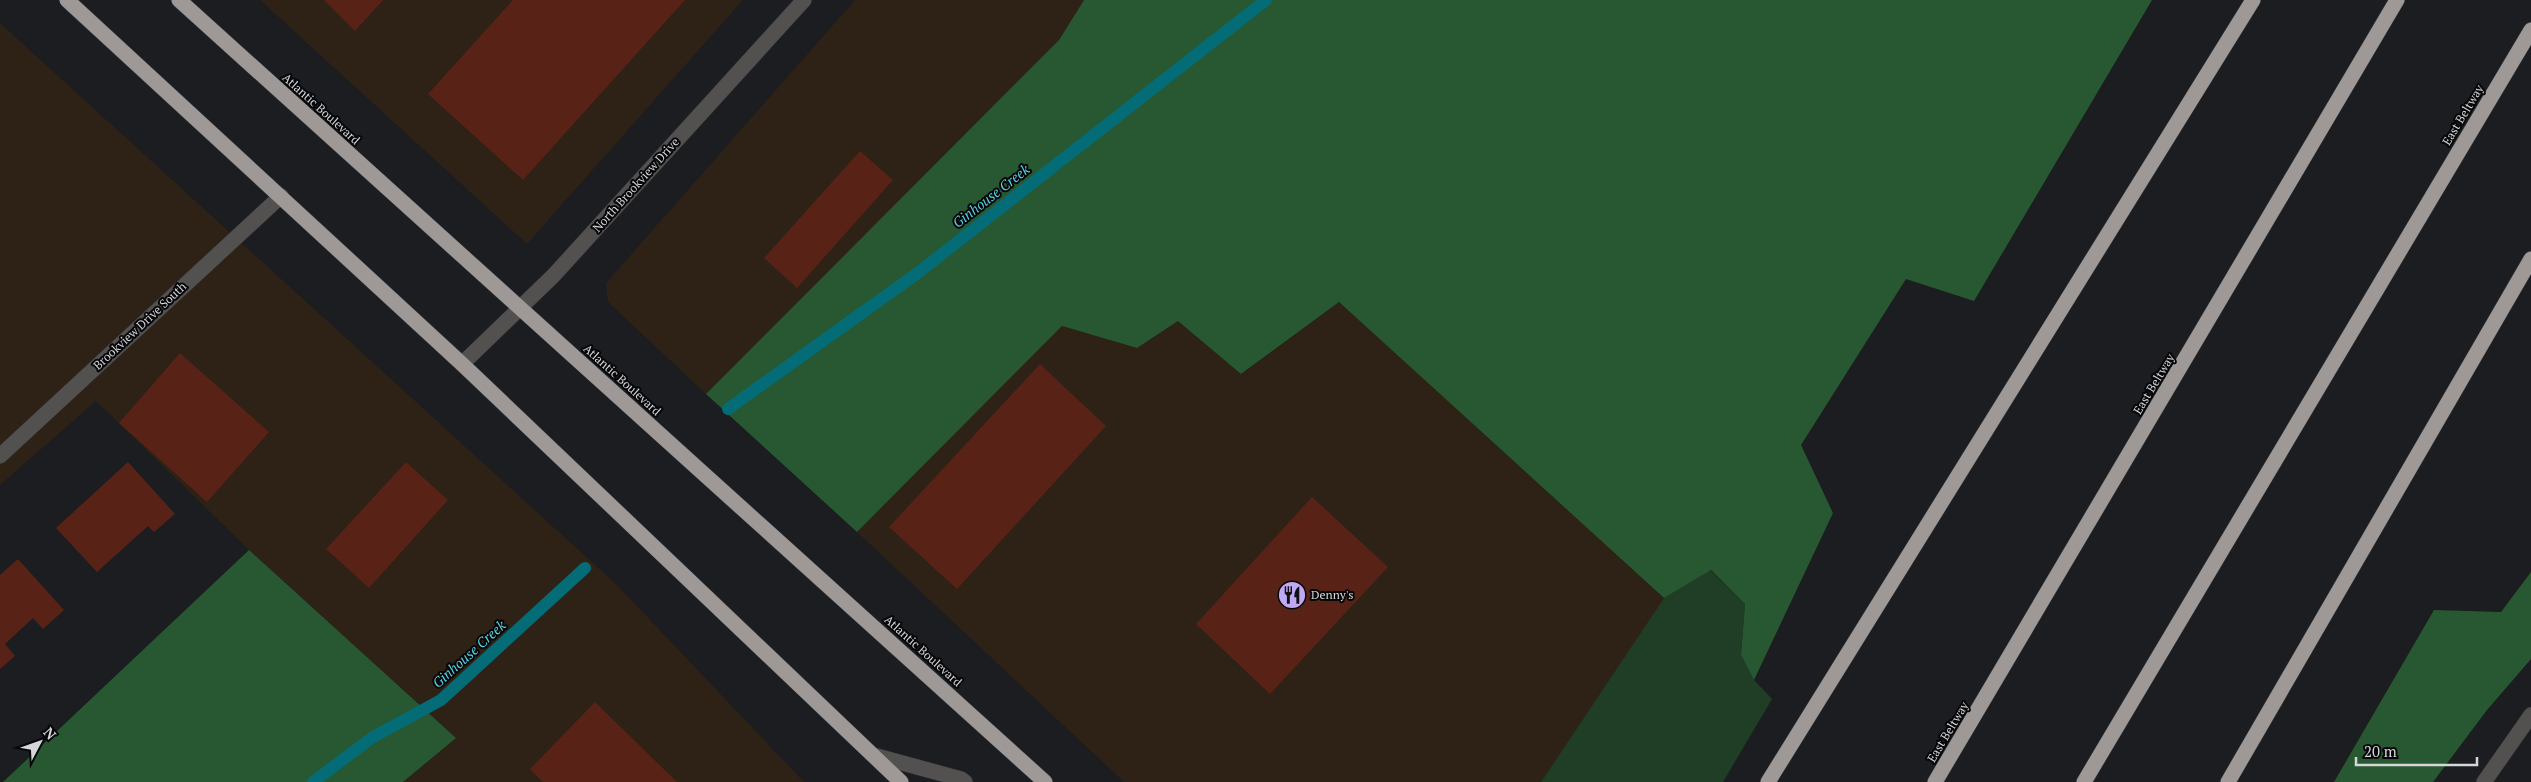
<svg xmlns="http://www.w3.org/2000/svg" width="2531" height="782" viewBox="0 0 2531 782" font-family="'PT Serif',serif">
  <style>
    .commercial { fill: #2e2115 }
    .green { fill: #203d25 }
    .forest { fill: #285831 }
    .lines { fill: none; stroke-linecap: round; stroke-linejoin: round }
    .stream { stroke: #036c77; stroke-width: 12 }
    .building { fill: #582316 }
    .minor-casing { stroke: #35373a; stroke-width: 16 }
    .highway-casing { stroke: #35373a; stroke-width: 16 }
    .minor { stroke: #535150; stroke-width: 15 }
    .highway { stroke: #9e9997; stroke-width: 15 }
    .labels { text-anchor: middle; stroke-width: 4; stroke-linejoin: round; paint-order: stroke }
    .street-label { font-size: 12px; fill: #d5d6d8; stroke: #070709 }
    .poi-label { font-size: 12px; fill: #d5d6d8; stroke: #070709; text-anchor: start }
    .water-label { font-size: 14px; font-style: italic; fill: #54d3e3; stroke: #070709 }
  </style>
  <rect width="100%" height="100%" fill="#1b1d20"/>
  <path class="commercial" d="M260,0h483l-216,244z
    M855,0h229l-25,40 -353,354 -98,-92 -2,-19z
    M0,23l616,561 188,198h-401l53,-44 -207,-188 -153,-149 -96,84z
    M1339,302l325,296 -123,184h-417l-267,-250 205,-206 75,22 41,-27 64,53z"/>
  <path class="green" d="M1710,570l35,34 -4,51 13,25 18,19 -49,83h-182l123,-184z"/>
  <path class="forest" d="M1084,0h1068l-178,301 -68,-22 -105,166 32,68 -79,167 -13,-25 4,-51 -34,-34 -47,28 -325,-296 -98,72 -63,-53 -41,27 -75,-22 -205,206 -151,-138 353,-354z
    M249,550l207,188 -53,44h-400z
    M2531,572v87l-44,51 -54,72h-99l100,-172 67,2z"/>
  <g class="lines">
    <path class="stream" d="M728,409l191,-137 347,-272
      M313,782l60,-45 68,-37 144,-132"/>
  </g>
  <path class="building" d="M324,0h59l-28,31z
    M513,0h172l-162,180 -95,-86z
    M860,151l33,29 -96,108 -33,-30z
    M180,353l89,79 -62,70 -88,-79z
    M1040,364l66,62 -149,163 -68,-62z
    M128,462l47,52 -21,18 -6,-6 -51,46 -41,-44z
    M406,462l42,38 -79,88 -43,-39z
    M1312,497l76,70 -118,127 -74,-70z
    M18,559l46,51 -21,19 -10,-11 -28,26 10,12 -15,13v-94z
    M595,702l82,80h-134l-13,-13z"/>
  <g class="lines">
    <defs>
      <path id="minor" d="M462,364l92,-89 250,-275
        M0,456l281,-260
        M873,755l88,24 4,3
        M2484,782l47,-67"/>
      <path id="highway" d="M67,0l395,364 439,418
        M179,0l866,782
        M1768,782l485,-782
        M1935,782l462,-782
        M2084,782l447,-752
        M2228,782l303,-523"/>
    </defs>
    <use href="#minor" class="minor-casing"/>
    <use href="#highway" class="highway-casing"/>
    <use href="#minor" class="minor"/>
    <use href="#highway" class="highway"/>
  </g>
  <defs>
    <symbol id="restaurant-disc" viewBox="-11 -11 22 22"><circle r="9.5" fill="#bfa8f4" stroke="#070709"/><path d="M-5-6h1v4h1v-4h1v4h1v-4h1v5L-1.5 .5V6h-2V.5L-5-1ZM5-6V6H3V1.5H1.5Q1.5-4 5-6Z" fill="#111"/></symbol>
  </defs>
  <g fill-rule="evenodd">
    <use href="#restaurant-disc" x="1276" y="579" width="32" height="32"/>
  </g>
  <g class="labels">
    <g class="street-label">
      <text transform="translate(321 109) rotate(42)" y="4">Atlantic Boulevard</text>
      <text transform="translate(2463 115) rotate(-59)" y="4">East Beltway</text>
      <text transform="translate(636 185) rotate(-48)" y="4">North Brookview Drive</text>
      <text transform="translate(140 326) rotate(-43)" y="4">Brookview Drive South</text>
      <text transform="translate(622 380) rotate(42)" y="4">Atlantic Boulevard</text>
      <text transform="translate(2154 384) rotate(-59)" y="4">East Beltway</text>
      <text transform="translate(923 651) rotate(42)" y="4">Atlantic Boulevard</text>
      <text transform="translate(1948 732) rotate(-59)" y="4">East Beltway</text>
    </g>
    <g class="poi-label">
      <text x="1311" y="599">Denny's</text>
    </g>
    <g class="water-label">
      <text transform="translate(991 196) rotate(-38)" y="5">Ginhouse Creek</text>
      <text transform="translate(469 654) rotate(-42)" y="5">Ginhouse Creek</text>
    </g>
  </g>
  <g transform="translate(40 742) rotate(49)" stroke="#070709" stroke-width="4" paint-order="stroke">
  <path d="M0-4L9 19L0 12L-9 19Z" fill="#d5d6d8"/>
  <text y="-8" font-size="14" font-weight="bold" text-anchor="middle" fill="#d5d6d8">N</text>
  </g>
  <path d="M2356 757v8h121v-8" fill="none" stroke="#d5d6d8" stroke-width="2.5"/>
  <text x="2364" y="757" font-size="15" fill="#d5d6d8" stroke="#070709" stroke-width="4" paint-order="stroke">20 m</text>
</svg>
